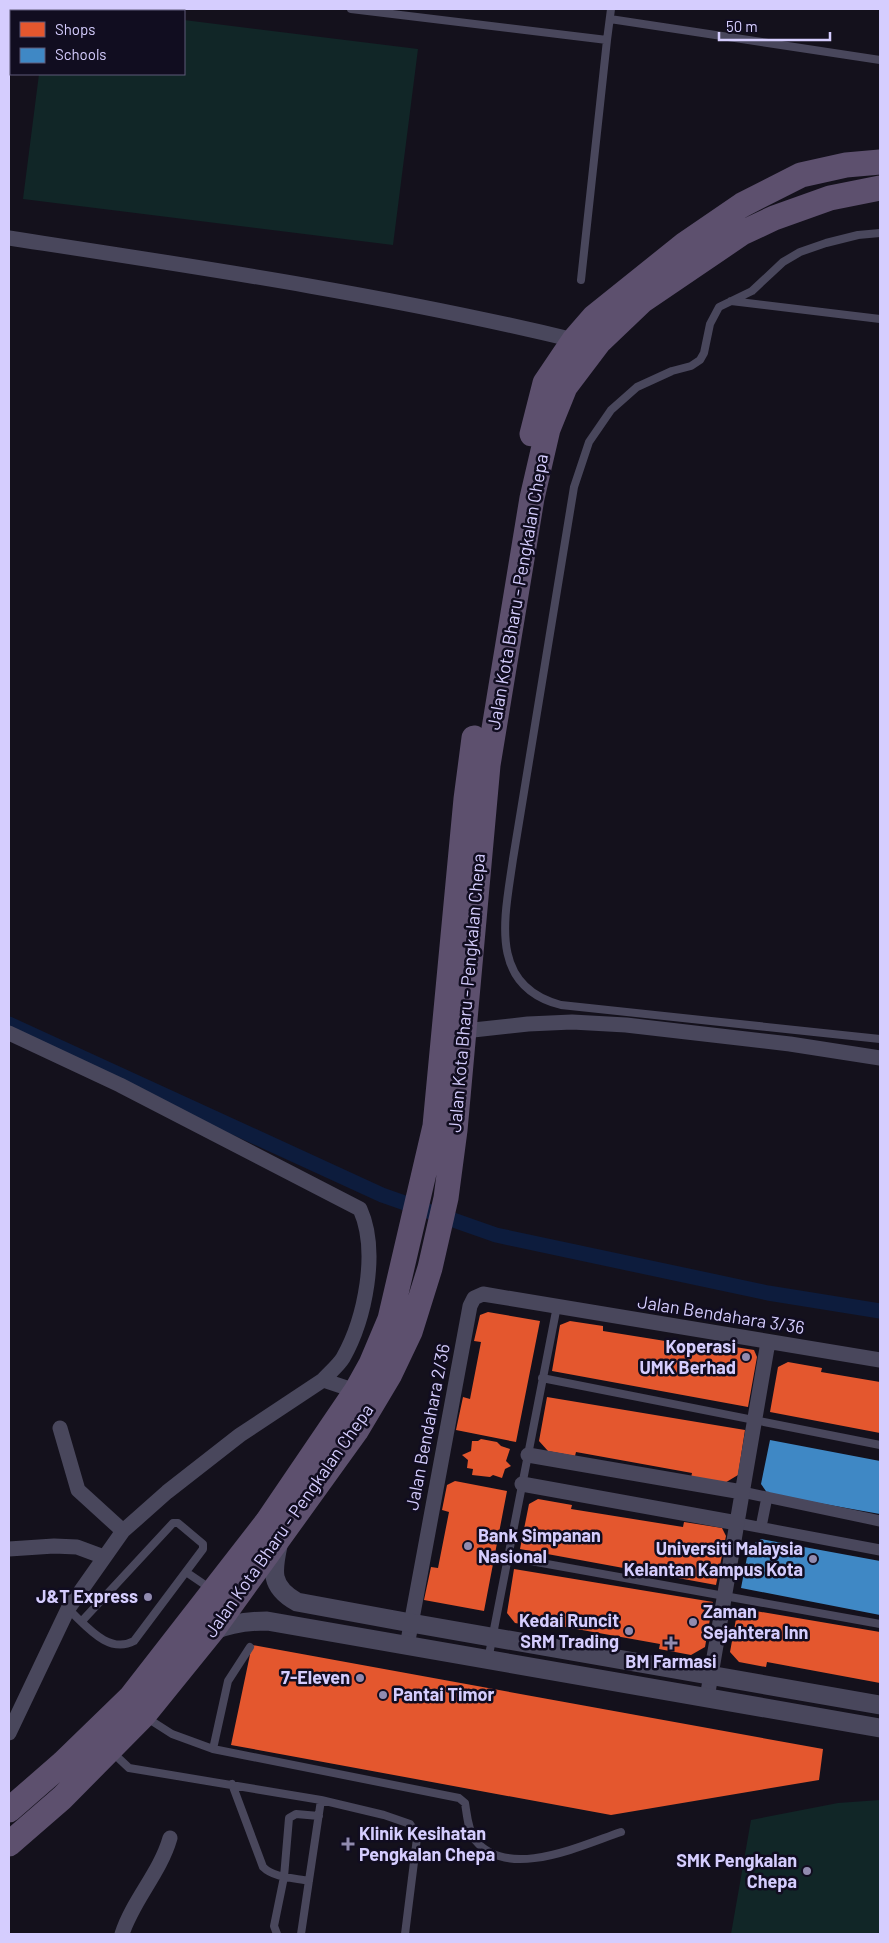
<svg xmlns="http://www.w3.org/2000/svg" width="889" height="1943" viewBox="0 0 889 1943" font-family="Barlow,sans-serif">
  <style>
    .green { fill: #112627 }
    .shops { fill: #e4572e }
    .schools { fill: #3f88c5 }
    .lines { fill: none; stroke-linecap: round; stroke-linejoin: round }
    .canal { stroke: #0d1c3d; stroke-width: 15 }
    .service { stroke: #49475c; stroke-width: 8 }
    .pedestrian { stroke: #49475c; stroke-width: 11 }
    .minor { stroke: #49475c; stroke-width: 15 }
    .tertiary { stroke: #49475c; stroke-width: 19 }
    .primary { stroke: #5d506e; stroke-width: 25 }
    .poi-dot { fill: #918baf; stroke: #110d20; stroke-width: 2 }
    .labels { text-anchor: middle; stroke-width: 5; stroke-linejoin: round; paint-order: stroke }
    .street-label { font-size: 18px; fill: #d5cdfe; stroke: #110d20 }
    .poi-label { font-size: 18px; font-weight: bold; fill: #d5cdfe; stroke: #110d20; text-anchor: end }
  </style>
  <rect width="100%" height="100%" fill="#14111c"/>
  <path class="green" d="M184,20l234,29 -25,196 -370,-46 16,-125h145z
    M880,1800v134h-149l20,-114 87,-17z"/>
  <path class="shops" d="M488,1312l52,9 -24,121 -60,-12 7,-33 7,2 11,-57 -7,-1 6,-26z
    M570,1321l33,5v5l112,18 1,-5 38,6 3,7 -9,50 -196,-36 8,-46z
    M788,1362l34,6 -1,4 59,10v51l-110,-21 8,-45z
    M547,1397l198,33 -7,45 -15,9 -32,-6 1,-5 -116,-21 -1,4 -27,-5 -9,-10z
    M481,1439l16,3 4,4 9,3 -4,12 5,5 -6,3 -3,9 -9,-3 -3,2 -18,-2 1,-6 -6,-1 1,-8 -6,-5 9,-4 1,-10h6z
    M455,1481l52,10 -23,120 -60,-11 7,-33 7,1 11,-56 -7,-2 5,-25z
    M538,1499l34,6 -1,4 112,18 1,-5 38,6 4,8 -10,49 -196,-36 9,-45z
    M514,1569l199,33 -8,45 -14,8 -32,-6 1,-5 -117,-21v5l-28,-5 -8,-10z
    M738,1608l142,24v51l-113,-21 -1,5 -27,-5 -9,-10z
    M252,1645l571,104 -4,31 -208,35 -380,-70z"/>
  <path class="schools" d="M770,1440l110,21v53l-112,-20 -7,-10z
    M761,1539l119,22v54l-139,-27 8,-41z"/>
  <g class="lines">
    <path class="canal" d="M9,1024l373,171 114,40 272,58 112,18"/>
    <path class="service" d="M351,9l256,31 -26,240
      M610,19l270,41
      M607,40l4,-31
      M880,233l-22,2 -32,8 -26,9 -17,10 -31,29 -33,16 -9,17 -6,29 -4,7 -9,6 -19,5 -35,16 -26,23 -22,32 -15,45 -61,372c-8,57 -26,127 48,146l319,34
      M731,301l149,18
      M542,1378l338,67
      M508,1557l372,67
      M186,1572l25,17
      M68,1609c18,16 40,46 66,32l69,-92v-5l-25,-21h-5l-91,98
      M488,1660l69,-354
      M147,1718l25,16 41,15 246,49 6,5c2,12 3,27 10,37 33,41 107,5 146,-8
      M213,1749l15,-68 22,-34
      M111,1751l18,17 192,32 63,15 26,9 6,9 1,5 -12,96
      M232,1784l31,83c11,11 32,11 46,14
      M277,1934l-3,-8 10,-49 5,-59 7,-4 23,2
      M301,1934l20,-134"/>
    <path class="pedestrian" d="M742,1492l138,29
      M737,1523l143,27
      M761,1527l6,-30"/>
    <path class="minor" d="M9,238c189,29 379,57 565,102
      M464,1031l64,-7 44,-2 54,3 164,19 90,14
      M9,1033l111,52 240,124c19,42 5,110 -17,149 -5,8 -14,15 -20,22
      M60,1428l18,62 45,41
      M528,1455l214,37
      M522,1484l215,39
      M9,1549l45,-3 23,1 27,10
      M407,1646l63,-340 4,-8 9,-4 397,66
      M707,1698l61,-356
      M9,1733l59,-124 55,-78 44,-39 73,-57 83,-55 33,11
      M122,1934c11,-34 38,-61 48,-96"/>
    <path class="tertiary" d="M279,1541c-6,28 -11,45 18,61l114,21 469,82
      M212,1631c19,-8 35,-10 55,-10l613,107"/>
    <path class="primary" d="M532,434l13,-51 29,-43 20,-23 91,-73 57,-39 59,-30 45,-10 34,-3
      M9,1810l54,-47 68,-66 136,-175 89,-131 15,-27 19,-45 45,-193 31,-327 8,-61
      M9,1844l53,-46 82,-83 68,-84 144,-200 34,-57 20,-42 20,-64 16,-70 9,-68 33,-365 44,-267 16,-69 17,-42 34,-45 43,-41 100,-68 32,-15 56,-20 50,-10"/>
  </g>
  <g class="poi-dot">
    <circle cx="746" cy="1357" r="5"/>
    <circle cx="468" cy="1546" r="5"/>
    <circle cx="813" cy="1559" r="5"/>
    <circle cx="148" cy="1597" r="5"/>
    <circle cx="693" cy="1622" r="5"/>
    <circle cx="629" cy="1631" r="5"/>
    <path d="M668.5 1635.5h5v5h5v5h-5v5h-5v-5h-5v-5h5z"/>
    <circle cx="360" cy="1678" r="5"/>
    <circle cx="383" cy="1695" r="5"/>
    <path d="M345.5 1836.5h5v5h5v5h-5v5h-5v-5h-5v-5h5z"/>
    <circle cx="807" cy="1871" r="5"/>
  </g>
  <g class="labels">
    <g class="street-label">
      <text transform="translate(518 592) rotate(-80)" y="6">Jalan Kota Bharu - Pengkalan Chepa</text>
      <text transform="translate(467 993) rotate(-85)" y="6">Jalan Kota Bharu - Pengkalan Chepa</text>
      <text transform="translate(721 1315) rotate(9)" y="6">Jalan Bendahara 3/36</text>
      <text transform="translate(428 1427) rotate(-79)" y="6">Jalan Bendahara 2/36</text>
      <text transform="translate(289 1521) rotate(-55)" y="6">Jalan Kota Bharu - Pengkalan Chepa</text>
    </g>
    <g class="poi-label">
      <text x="736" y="1353">Koperasi<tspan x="736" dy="21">UMK Berhad</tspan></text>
      <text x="478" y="1542" text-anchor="start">Bank Simpanan<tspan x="478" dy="21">Nasional</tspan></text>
      <text x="803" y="1555">Universiti Malaysia<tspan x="803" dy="21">Kelantan Kampus Kota</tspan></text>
      <text x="138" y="1603">J&amp;T Express</text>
      <text x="703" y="1618" text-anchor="start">Zaman<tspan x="703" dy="21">Sejahtera Inn</tspan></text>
      <text x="619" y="1627">Kedai Runcit<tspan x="619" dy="21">SRM Trading</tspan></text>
      <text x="671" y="1668" text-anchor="middle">BM Farmasi</text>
      <text x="350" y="1684">7-Eleven</text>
      <text x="393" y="1701" text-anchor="start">Pantai Timor</text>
      <text x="359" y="1840" text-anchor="start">Klinik Kesihatan<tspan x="359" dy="21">Pengkalan Chepa</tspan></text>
      <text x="797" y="1867">SMK Pengkalan<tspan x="797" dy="21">Chepa</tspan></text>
    </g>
  </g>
  <rect width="889" height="1943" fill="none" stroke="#d5cdfe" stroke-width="20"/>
  <rect x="10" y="10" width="175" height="65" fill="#110d20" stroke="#5f5a79"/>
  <rect x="20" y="22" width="25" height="15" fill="#e4572e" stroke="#5f5a79"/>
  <text x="55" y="35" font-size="15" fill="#d5cdfe">Shops</text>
  <rect x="20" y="48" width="25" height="15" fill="#3f88c5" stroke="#5f5a79"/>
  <text x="55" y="60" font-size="15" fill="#d5cdfe">Schools</text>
  <path d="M719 32v8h111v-8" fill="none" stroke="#d5cdfe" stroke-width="2.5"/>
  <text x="726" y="32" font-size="15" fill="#d5cdfe" stroke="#110d20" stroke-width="4" paint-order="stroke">50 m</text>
</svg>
